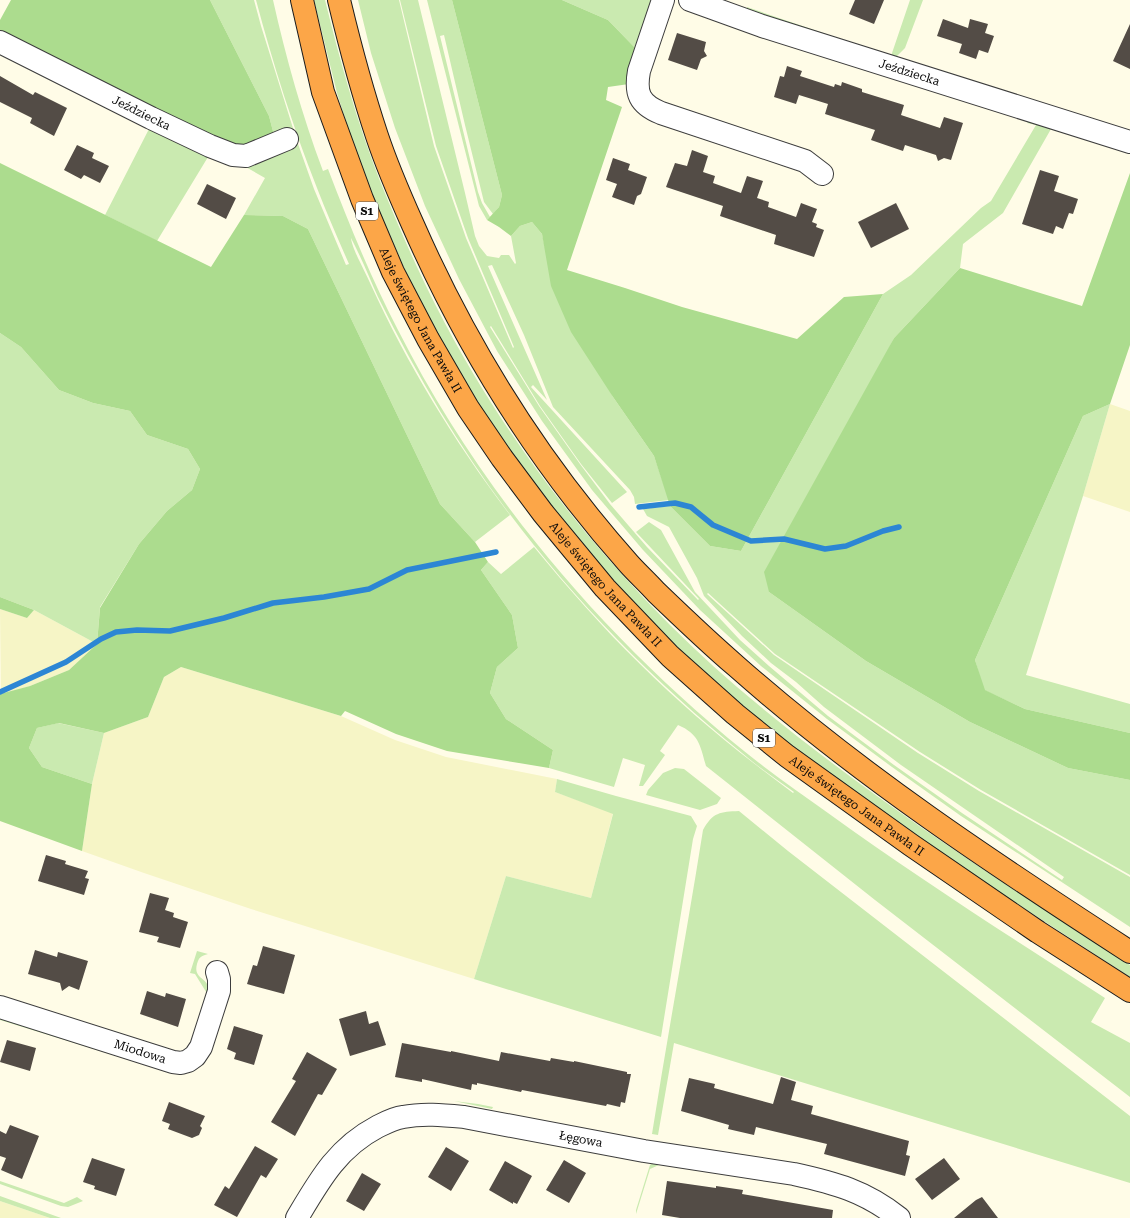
<svg xmlns="http://www.w3.org/2000/svg" width="1130" height="1218" viewBox="0 0 1130 1218" font-family="'Roboto Serif',serif">
  <style>
    .farmland { fill: #f6f5c6 }
    .green { fill: #caeab0 }
    .forest { fill: #acdc8e }
    .lines { fill: none; stroke-linecap: round; stroke-linejoin: round }
    .stream { stroke: #2c86d4; stroke-width: 5.5 }
    .building { fill: #534c46 }
    .minor-casing { stroke: #3d3d3d; stroke-width: 24 }
    .highway-casing { stroke: #1b1b1b; stroke-width: 24 }
    .minor { stroke: #fff; stroke-width: 22 }
    .highway { stroke: #fca648; stroke-width: 22 }
    .labels { text-anchor: middle; stroke-width: 4; stroke-linejoin: round; paint-order: stroke }
    .shield { fill: #fff; stroke: #545454; stroke-width: 1 }
    .shield-label { font-size: 11px; font-weight: bold; fill: #0a0a0a }
    .street-label { font-size: 12px; fill: #0a0a0a; stroke: #fff }
  </style>
  <rect width="100%" height="100%" fill="#fffce7"/>
  <path class="farmland" d="M1110,404l20,7v101l-47,-16z
    M0,609l27,9 7,-8 63,34 -28,26 -39,16 -29,9z
    M181,667l160,49 54,24 51,17 111,22 -2,13 58,21 -22,85 -85,-22 -32,103 -223,-70 -107,-36 -62,-22 10,-67 12,-51 44,-16 16,-40z
    M0,1201l50,17h-50z"/>
  <path class="green" d="M210,0h44l7,26 36,115 17,48 32,76 3,-1c-11,-25 -22,-50 -32,-76 -24,-61 -44,-124 -61,-188h17c13,58 29,115 50,171l5,-2c21,55 43,109 70,161 82,162 205,307 346,421 27,22 56,42 84,62 90,65 184,125 277,185l-14,24 39,21v54l-255,-197 -169,-134c-6,-21 -7,-32 -28,-41l-18,26 5,4 -22,31h-4l6,-21 -22,-7 -9,29 -65,-19 4,-18 -47,-31 -16,-26 7,-26 21,-19 -6,-33 -31,-45 7,-8 13,12 33,-27c34,41 68,80 106,117 47,47 99,89 153,129l1,-1c-18,-13 -36,-25 -52,-39 -119,-96 -223,-211 -302,-342 -22,-37 -43,-75 -62,-114 -9,-20 -17,-40 -27,-59 1,11 15,35 20,47 37,81 85,159 139,230l-35,27 -35,-38 -132,-275 -25,-13 -39,-1 21,-37 -21,-12 31,-27 -6,-23z
    M314,0h11c15,61 32,122 55,181 17,42 35,84 56,125 72,142 179,276 301,381 122,104 258,191 393,278v12l-128,-83 -144,-99 -61,-45 -46,-35 -85,-77 -64,-67 -88,-111 -45,-71 -22,-37 -39,-75 -41,-95 -16,-45 -14,-44z
    M358,0h41l35,146 32,92 47,110 1,-1 -46,-109 -32,-92 -36,-146h18l47,193 10,43 4,10 8,10 12,2 2,-3h8l6,9 1,-1 -5,-27 9,-10 12,-4 10,12 4,18 67,145 41,59 15,44 -34,4 -1,-7 -4,-7 -77,-83 -29,-72 -32,-70 -4,1 59,134 -14,-15 -2,2 96,105 -15,11 -31,-39 -41,-58 -49,-80 -1,1 49,79 41,58 30,40 37,43 51,53 1,-1 -63,-67 13,-10 12,8 34,62 45,48 29,26 59,50 66,49 68,48 100,67 2,-3 -163,-112 -77,-58 -28,-25 -25,-19 -29,-27 -38,-40 -7,-18 -28,-51 -22,-11 -4,-7 27,-3 40,40 31,5 142,-257 28,-19 70,-67 10,-7 45,-76 -9,-2 3,-3 18,6 3,3 -48,84 -40,31 -3,24 -66,70 -125,254 97,69 104,61 98,46 62,12v95l-149,-85 -61,-38 -145,-98 -67,-61 -1,1 67,61 144,98 61,38 151,86v50l-169,-111 -69,-49 -65,-48 -66,-53 -61,-56 -57,-60 -51,-60 -50,-69 -45,-70 -38,-72 -34,-73 -30,-78 -24,-75z
    M427,0h25l50,195 -3,12 -6,7 -9,-12 -19,-77 -21,-90 -4,1 38,156 4,11 8,14 -3,3 -8,-14z
    M562,0h90l-12,53 -32,-33z
    M910,0h13l-18,48 -9,9 -5,-1z
    M747,7l79,27 -5,1 -74,-23z
    M150,127l58,30 -51,84 -52,-26z
    M0,333l21,14 38,43 34,13 37,8 17,24 41,14 12,20 -8,21 -25,21 -28,33 -39,63 -3,37 -63,-34 -34,-13z
    M1110,404l-27,92 -57,179 104,29v29l-105,-24 -41,-19 -9,-30 108,-244z
    M58,723l46,10 -12,51 -50,-17 -13,-19 8,-20z
    M675,768l9,1 37,29 -4,6 -17,6 -54,-15 2,-5 15,-17z
    M557,779l59,17 75,20 6,10 -4,13 -32,198 -187,-58 32,-103 85,22 22,-84 -58,-22z
    M739,811l49,40 342,265v67l-456,-140 -16,92 -6,-1c16,-102 35,-203 51,-304 10,-18 17,-18 36,-19z
    M197,951l11,3c-7,2 -9,3 -11,10 -4,15 10,13 12,25 1,2 0,4 -1,6l-13,-21 -5,-1z
    M0,1015l168,57 -168,-52z
    M454,1101l24,3 15,3 -1,2z
    M656,1161l5,3 -11,5 -14,45v-4l13,-42 1,-3z
    M0,1181l64,22 13,-6 6,4 -15,6 -7,-1 -61,-22z
    M0,1196l61,22h-11l-50,-17z"/>
  <path class="forest" d="M11,0h199l59,116 6,23 -36,11 -239,-117v-13z
    M452,0h110l46,20 32,33 -11,31 -21,3 -2,13 16,7 -55,163 58,18 57,19 115,32 47,-42 39,-3 -142,257 -31,-5 -40,-40 -16,-50 -41,-59 -42,-65 -20,-46 -9,-52 -10,-12 -12,4 -9,10 -12,-9 -12,-7 12,-13 3,-12z
    M0,163l211,104 33,-52 39,1 25,13 132,275 35,38 13,20 -7,8 31,45 6,33 -21,19 -7,26 16,26 47,31 -4,18 -102,-17 -51,-17 -51,-23 -4,5 -160,-49 -17,10 -16,40 -44,16 -45,-10 -22,5 -8,20 13,19 50,17 -10,67 -82,-30v-127l30,-8 39,-16 28,-26 3,-36 39,-64 28,-33 25,-21 8,-21 -12,-20 -41,-14 -17,-24 -37,-8 -34,-13 -38,-43 -21,-14z
    M1130,173v172l-20,59 -27,12 -108,244 10,30 40,19 105,24v47l-62,-12 -98,-46 -104,-61 -97,-69 -5,-20 130,-234 66,-70 122,38z
    M0,597l34,13 -7,8 -27,-9z"/>
  <g class="lines">
    <path class="stream" d="M639,507l36,-4 16,4 22,18 38,16 33,-2 41,10 21,-3 37,-15 16,-4
      M0,692l66,-30 35,-23 15,-7 21,-2 33,1 54,-13 49,-15 51,-6 45,-8 38,-19 89,-18"/>
  </g>
  <path class="building" d="M855,0h29l-10,24 -25,-10z
    M943,19l25,9 2,-9 18,5 -3,9 9,3 -6,17 -9,-3 -3,9 -17,-6 3,-9 -25,-8z
    M1130,24v45l-17,-8z
    M677,33l29,9 -2,9 3,5 -6,3 -4,11 -29,-10z
    M787,66l15,5 -2,5 34,11 1,-3 6,2 1,-4 20,7v3l42,13 -3,10 39,13 4,-11 19,6 -12,37 -7,-2 -6,3 -2,-6 -31,-10 -2,6 -32,-11 4,-10 -50,-16 3,-10 -29,-9 -3,9 -22,-7 6,-21 4,1z
    M0,76l33,19 2,-3 32,16 -13,28 -24,-13 2,-5 -32,-16z
    M77,145l17,8 -2,5 17,8 -9,17 -16,-8 -3,4 -17,-9z
    M692,150l16,6 -5,16 12,4 -2,7 28,10 6,-17 16,5 -6,17 12,4 -1,5 28,10 5,-14 16,6 -5,13 5,2 -1,3 8,3 -10,27 -40,-13 2,-9 -56,-19 3,-10 -57,-19 9,-24 12,3z
    M613,158l17,6 -2,6 19,7 -6,17 -4,2 -3,9 -22,-8 5,-13 -11,-4z
    M1040,170l19,6 -5,15 24,8 -5,15 -4,-1 -6,16 -7,-3 -3,8 -31,-10z
    M207,184l29,14 -10,21 -29,-15z
    M896,203l13,26 -38,19 -13,-26z
    M46,855l20,6 -1,3 23,7 -3,7 4,1 -5,16 -46,-14z
    M150,893l19,5 -4,12 9,3 -1,4 15,5 -8,26 -23,-6 2,-5 -20,-5z
    M263,946l32,9 -11,39 -37,-10 6,-19 4,1z
    M35,950l22,7 1,-5 30,9 -9,29 -10,-4 -7,5 -2,-8 -32,-9z
    M147,991l18,6 1,-4 20,6 -8,28 -38,-13z
    M366,1011l3,13 9,-3 8,24 -36,11 -11,-37z
    M234,1026l29,9 -9,30 -20,-6 2,-6 -9,-4z
    M7,1040l29,8 -6,23 -30,-9z
    M402,1043l49,9v-1l48,10 2,-9 49,9 1,-3 23,4v-1l53,11v2h4l-6,29 -4,-1 -1,5 -13,-3 -1,2 -84,-16 -1,2 -44,-9v2l-5,-1 -1,6 -49,-11v3l-27,-5z
    M307,1052l30,17 -15,26 -4,-1 -23,42 -24,-14 25,-41 -4,-2z
    M781,1077l15,5 -5,18 22,6 -2,8 98,27 -3,14 4,1 -5,20 -81,-22 3,-10 -71,-17 -2,8 -26,-6 1,-4 -48,-14 8,-33 26,6 -1,4 59,16z
    M169,1102l36,14 -5,10 2,2 -3,7 -7,3 -24,-9 2,-5 -8,-3z
    M10,1125l29,11 -17,43 -21,-9 5,-12 -6,-2v-25l6,3z
    M255,1146l23,13 -12,19 -5,-3 -24,42 -23,-12 11,-19 4,3z
    M446,1147l23,14 -18,30 -23,-14z
    M92,1158l33,11 -9,27 -22,-7 1,-3 -12,-4z
    M944,1158l16,21 -28,21 -17,-21z
    M564,1160l22,13 -17,30 -23,-13z
    M505,1161l27,15 -15,28 -4,-2v2l-24,-14z
    M362,1173l19,11 -17,27 -18,-10z
    M667,1181l49,7v-2l27,4 -1,4 91,16 -1,8h-152l-18,-3z
    M982,1197l16,21h-44l22,-18z"/>
  <g class="lines">
    <defs>
      <g id="minor">
        <path d="M663,0l-24,71c-4,22 0,33 22,42l144,48 17,13"/>
        <path id="s1" d="M690,0l72,26 368,116"/>
        <path id="s2" d="M0,42l151,76 59,28 23,9 13,1 41,-17"/>
        <path id="s3" d="M0,1007l173,55 8,1 7,-2 7,-5 6,-9 18,-56v-12l-2,-7"/>
        <path id="s4" d="M297,1218c22,-37 40,-70 80,-91 8,-4 17,-9 26,-10 20,-4 40,-2 61,0l180,34 150,23c41,9 71,17 105,44"/>
      </g>
      <g id="highway">
        <path id="s5" d="M302,0l21,92 39,107 31,73 35,67 40,69 34,50 41,55 62,75 65,68 65,58 52,42 124,89 127,87 92,59"/>
        <path d="M339,0c11,46 23,91 38,136 10,30 23,60 36,89 54,123 127,239 216,339 9,10 18,18 27,28 26,25 52,50 80,74 122,108 258,198 394,286"/>
      </g>
    </defs>
    <use href="#minor" class="minor-casing"/>
    <use href="#highway" class="highway-casing"/>
    <use href="#minor" class="minor"/>
    <use href="#highway" class="highway"/>
  </g>
  <g class="labels">
    <g class="shield">
      <rect x="356" y="202" width="22" height="18" rx="3"/>
      <rect x="753" y="729" width="22" height="18" rx="3"/>
    </g>
    <g class="shield-label">
      <text x="367" y="215">S1</text>
      <text x="764" y="742">S1</text>
    </g>
    <g class="street-label">
      <text dy="4" stroke="none"><textPath href="#s1" startOffset="231">Jeździecka</textPath></text>
      <text dy="4" stroke="none"><textPath href="#s2" startOffset="158">Jeździecka</textPath></text>
      <text dy="4" stroke="none"><textPath href="#s5" startOffset="343">Aleje świętego Jana Pawła II</textPath></text>
      <text dy="4" stroke="none"><textPath href="#s5" startOffset="667">Aleje świętego Jana Pawła II</textPath></text>
      <text dy="4" stroke="none"><textPath href="#s5" startOffset="1003">Aleje świętego Jana Pawła II</textPath></text>
      <text dy="4" stroke="none"><textPath href="#s3" startOffset="147">Miodowa</textPath></text>
      <text dy="4" stroke="none"><textPath href="#s4" startOffset="331">Łęgowa</textPath></text>
    </g>
  </g>
</svg>
